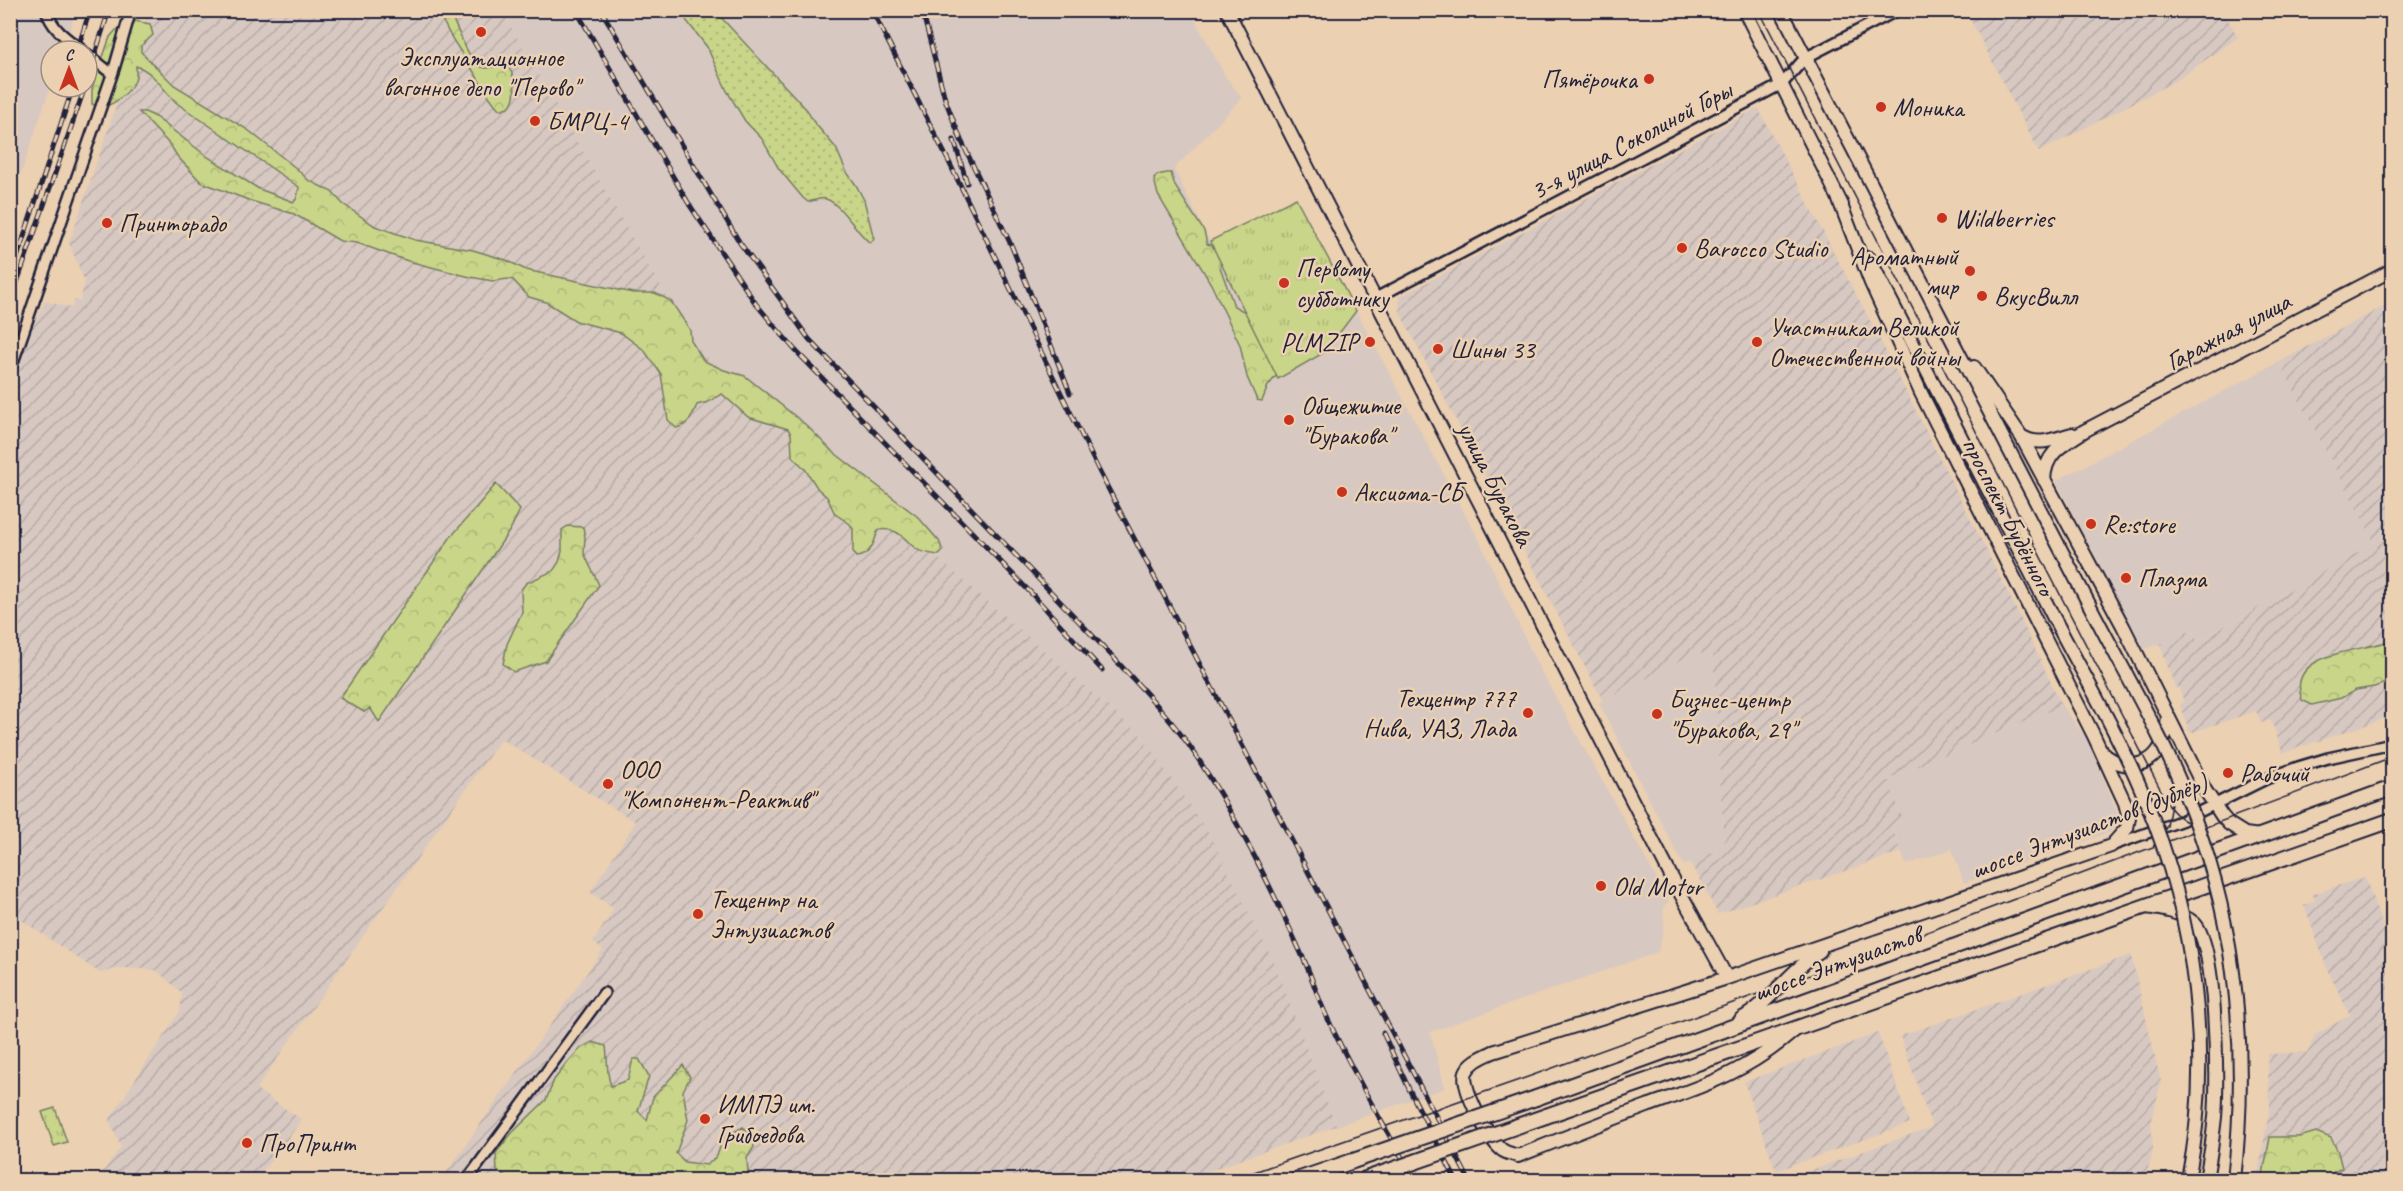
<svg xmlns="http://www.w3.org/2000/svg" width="2403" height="1191" viewBox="0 0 2403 1191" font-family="Caveat,sans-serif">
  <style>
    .built { fill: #d7c8c1 }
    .industrial { fill: url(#industrial-furrows) }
    .grass { fill: url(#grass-dots); stroke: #767c62; stroke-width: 1.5 }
    .forest { fill: url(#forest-crowns); stroke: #767c62; stroke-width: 1.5 }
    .park { fill: url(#park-tufts); stroke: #767c62; stroke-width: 1.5 }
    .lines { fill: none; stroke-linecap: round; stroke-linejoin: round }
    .street-casing { stroke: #22223b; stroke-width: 14 }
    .secondary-casing { stroke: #22223b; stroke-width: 16 }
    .primary-casing { stroke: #22223b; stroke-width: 18 }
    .street { stroke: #ebd0b2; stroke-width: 9 }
    .secondary { stroke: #ebd0b2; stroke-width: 12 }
    .primary { stroke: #ebd0b2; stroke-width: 14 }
    .tram { stroke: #22223b; stroke-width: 1.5 }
    .rail-casing { stroke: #22223b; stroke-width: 5 }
    .rail { stroke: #ebd0b2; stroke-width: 3; stroke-dasharray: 9; stroke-linecap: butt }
    .secondary-bridge-casing { stroke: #22223b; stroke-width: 16; stroke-linecap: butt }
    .primary-bridge-casing { stroke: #22223b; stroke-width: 18; stroke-linecap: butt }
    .secondary-bridge { stroke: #ebd0b2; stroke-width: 12 }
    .primary-bridge { stroke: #ebd0b2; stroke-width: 14 }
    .poi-dot { fill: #c8321e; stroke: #ebd0b2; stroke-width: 2 }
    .labels { text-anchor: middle; stroke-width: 5; stroke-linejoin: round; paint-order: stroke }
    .poi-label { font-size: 26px; fill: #22223b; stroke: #ebd0b2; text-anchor: start }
    .street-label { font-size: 26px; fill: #22223b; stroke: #ebd0b2 }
  </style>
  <defs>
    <pattern id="industrial-furrows" width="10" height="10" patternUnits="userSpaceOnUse" patternTransform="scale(1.5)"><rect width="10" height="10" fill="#d7c8c1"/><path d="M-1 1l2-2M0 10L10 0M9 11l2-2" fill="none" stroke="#b8aca7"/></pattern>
    <pattern id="grass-dots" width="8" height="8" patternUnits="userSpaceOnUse" patternTransform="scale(1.5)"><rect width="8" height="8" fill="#c9d589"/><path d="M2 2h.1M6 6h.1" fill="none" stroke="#acb777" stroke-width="1.8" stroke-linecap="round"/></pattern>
    <pattern id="forest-crowns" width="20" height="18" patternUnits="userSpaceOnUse" patternTransform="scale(1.5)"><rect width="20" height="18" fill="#c9d589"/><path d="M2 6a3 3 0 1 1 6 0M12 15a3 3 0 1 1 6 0" fill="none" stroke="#acb777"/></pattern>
    <pattern id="park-tufts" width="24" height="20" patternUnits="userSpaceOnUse" patternTransform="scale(1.5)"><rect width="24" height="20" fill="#c9d589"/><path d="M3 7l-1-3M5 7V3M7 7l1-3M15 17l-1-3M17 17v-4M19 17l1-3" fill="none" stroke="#acb777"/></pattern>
  </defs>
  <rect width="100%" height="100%" fill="#ebd0b2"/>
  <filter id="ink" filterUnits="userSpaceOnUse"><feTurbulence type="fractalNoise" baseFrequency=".0167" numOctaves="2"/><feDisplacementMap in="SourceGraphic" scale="12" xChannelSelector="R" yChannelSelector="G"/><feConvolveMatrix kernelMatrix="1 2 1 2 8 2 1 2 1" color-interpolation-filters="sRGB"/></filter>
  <g filter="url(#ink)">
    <path class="built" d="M11,11h65l-13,40h-12v34l-30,88 -10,-4z
      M502,11h688l37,68 15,19 -68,71 104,210 47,-27 31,-41 125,233 55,118 133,239 -6,6 1,19 -6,26 -228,80 15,56 -109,38 -60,-159 -133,-230 -448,-391z
      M2279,362l97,181 -180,98 -3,-11 -20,7 1,3 -30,9 -88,-168z
      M1713,653l11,195 -40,18 -85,-163 94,-49z
      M2062,706l25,33 31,76 -7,17 -147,51 -12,-34 -46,16 -14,-40 10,-3 -14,-43z"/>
    <path class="industrial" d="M149,11h353l193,335 448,391 68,100 65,130 60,159 -153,54h-742l162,-230 -10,-8 21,-33 -24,-17 46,-70 -135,-83 -245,350 46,31 -46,60h-159l24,-33 -12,-27 71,-109 2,-18 -26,-23 -34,-2 -22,5 -89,-60v-517l15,-55 19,-40 27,7 3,-8 5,1 5,-19 -16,-39z
      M1966,11h257l15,26 -61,43 -138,72z
      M1758,108l121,230 136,269 47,99 -174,73 15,42 -11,5 9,26 -183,62 -28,-52 34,-14 -11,-195 -20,1 -90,47 -203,-388 -1,-16z
      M2392,302v414l-109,37 -12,-33 -10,3 -5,-12 -66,22 -10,-29 4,-2 -5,-15 -4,1 -15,-44 13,-4v-3l19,-7 5,11 178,-98 -96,-181z
      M2365,877l27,74v229h-135l13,-75 -3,-51 41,-2 7,-17 35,-20 -22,-44 -24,-66 11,-4 -2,-7z
      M2131,955l30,127 -10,42 2,25 -8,31h-336l-3,-8 126,-45 -32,-91z
      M1878,1033l32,90 -134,48 -32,-89z"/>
    <path class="grass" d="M666,11h49l92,99 6,11 23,27 10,23 10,14 8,15 10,39 -4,4c-14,-11 -29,-39 -44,-44 -5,-2 -12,2 -18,3l-5,-4 -24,-29 -17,-30 -17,-18 -18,-30 -20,-44 -24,-31 -5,-3 -10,2z"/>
    <path class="forest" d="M439,11h9c9,11 21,59 39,57 6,0 13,-4 19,-4 9,9 12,32 4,42l-10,4c-13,-14 -20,-29 -30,-44 -12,-19 -24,-34 -31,-55z
      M135,21l15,3 3,11 -12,11v6l33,33 74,45 49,39 11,11 24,12 11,12 32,22 40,14 58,10 33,10 20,10 107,23h22l16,8 19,29 1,11 13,20 20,9 21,6 61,49 26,26 86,66 21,24 4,10 -4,4c-7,-1 -18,-2 -24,-7 -12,-10 -17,-21 -37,-18 -3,11 -8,27 -22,27l-3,-5v-23l-3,-5 -15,-10 -8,-17 -9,-8 -13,-20 -13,-13 -1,-22 -3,-5 -40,-12 -26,-23 -14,8 -11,3c-5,11 -8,20 -21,23l-8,-8 -7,-46 -17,-24 -23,-17 -45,-12 -30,-19 -17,-5 -16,-17 -5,-1 -15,2 -23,-4 -62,-16 -51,-18 -17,-2 -46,-27 -43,-13 -50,-19 -24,-26 -6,-10 -32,-34h6l9,4 54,41 51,32 35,13 3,-4 2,-11 -121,-83c-15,-13 -23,-32 -42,-38 0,5 1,10 -1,15 -8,14 -28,32 -43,23v-16l18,-51 6,-7z
      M1167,173h4l4,13 29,45 3,13 3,1 33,-20 -22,36 -1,6 14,39 13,7 30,62 -9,11 -6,15 -5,-1 -10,-23 -7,-32 -29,-61 -53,-89 -4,-16 3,-4z
      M496,484l24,26 -10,20 -131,192 -9,-14 -6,4 -24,-14 110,-160z
      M568,526l15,1 2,10 -1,16 15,32 -53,76 -32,11 -11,-8 4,-20 15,-32 -1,-22 5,-7 27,-12 6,-9 3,-11v-21z
      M2385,642l7,2v37l-18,6 -18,3 -15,8 -29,7 -10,-5c-17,-47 55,-48 83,-58z
      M592,1042l14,4c2,14 0,27 5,40l17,-6 5,-21h6l10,17 -11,35 9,9 6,-23 30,-32 7,12 -7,14 5,29 -12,33 9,9 22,3 10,-9 6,-18 20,-11 11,12v8l-7,11 1,16 -23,6h-213l-15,-9 -1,-18 16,-20 34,-33 8,-20 14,-18 13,-14z
      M2316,1132l15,6 7,14 4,16 -14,7 1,5h-67l8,-43h29z"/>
    <path class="park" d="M1296,198l60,113 -31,41 -47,27 -68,-138z
      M55,1108l12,34 -13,4 -12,-34z"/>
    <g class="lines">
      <defs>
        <path id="street" d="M46,10c7,21 21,28 37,41
          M87,54l25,20
          M1376,298l406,-214 23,-26 93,-48
          M10,371l104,-302 17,-59
          M2111,846l72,-26 83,-41 32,-12 30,-9 64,-14
          M467,1180l137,-187"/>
        <path id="secondary" d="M1227,10l445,868 55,100
          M1744,10l98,195
          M1781,10l308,594
          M1869,258l187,364
          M1974,367l47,69 102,190 82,164 17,26 7,8 16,10 15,2
          M2021,436c17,11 33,3 51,-2
          M2044,480c1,-28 20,-36 40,-49l308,-161
          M2103,753c18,18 48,16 59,-9 4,-8 5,-18 6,-27
          M2146,907c16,2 35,5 48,16 23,21 24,160 21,194 -2,21 -5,42 -9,63
          M1741,1019c30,-17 49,-49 79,-68
          M1794,1031c-49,42 -88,54 -147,75 -43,16 -86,33 -129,50 -6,-2 -13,-3 -17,-7 -12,-10 -41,-62 -35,-77 5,-11 17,-15 27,-20l234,-74 384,-132 16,-18 2,-10 -4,-15 -31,-67 -173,-343 -50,-110 -32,-83"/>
        <path id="primary" d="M1536,1098l856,-310
          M1546,1116l846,-296
          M1297,1180l56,-19"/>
      </defs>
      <use href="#street" class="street-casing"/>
      <use href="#secondary" class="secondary-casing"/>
      <use href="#primary" class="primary-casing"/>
      <use href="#street" class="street"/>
      <use href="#secondary" class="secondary"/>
      <use href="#primary" class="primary"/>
      <path class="tram" d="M1759,10l410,796c9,12 19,19 35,21
        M2153,847l14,-21 4,-22
        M1231,1180l294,-102 349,-126 518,-195"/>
      <defs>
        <path id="rail" d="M576,10l113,194 67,100 39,46 236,243 71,77
          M601,10l139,233 69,96 304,318c28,31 58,61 82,97 43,65 78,137 110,208 8,18 13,37 22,55 26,56 57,110 88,163
          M872,10l77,152 150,309 370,709
          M922,10l23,89 16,41 51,107 58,146
          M77,51l13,-41
          M87,80l22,-70
          M954,140l13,43
          M15,264l58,-177
          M10,303l75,-216
          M1383,1033l27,58 46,89"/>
      </defs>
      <use href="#rail" class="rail-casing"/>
      <use href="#rail" class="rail"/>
      <defs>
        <path id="secondary-bridge" d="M2089,604c36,70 78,139 105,213 44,115 54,241 40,363
          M2056,622c31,59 65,117 90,179 49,118 67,253 42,379"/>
        <path id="primary-bridge" d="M1353,1161l183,-63
          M1363,1180l183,-64"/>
      </defs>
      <use href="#secondary-bridge" class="secondary-bridge-casing"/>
      <use href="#primary-bridge" class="primary-bridge-casing"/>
      <use href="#secondary-bridge" class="secondary-bridge"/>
      <use href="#primary-bridge" class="primary-bridge"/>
    </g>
  </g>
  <g class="poi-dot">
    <circle cx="481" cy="32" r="6"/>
    <circle cx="1649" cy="79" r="6"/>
    <circle cx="1881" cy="107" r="6"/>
    <circle cx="535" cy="121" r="6"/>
    <circle cx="1942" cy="218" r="6"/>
    <circle cx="107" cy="223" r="6"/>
    <circle cx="1682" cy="248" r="6"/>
    <circle cx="1970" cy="271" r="6"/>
    <circle cx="1284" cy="283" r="6"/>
    <circle cx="1982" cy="296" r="6"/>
    <circle cx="1370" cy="342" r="6"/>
    <circle cx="1757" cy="342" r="6"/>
    <circle cx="1438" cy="349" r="6"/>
    <circle cx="1289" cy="420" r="6"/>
    <circle cx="1342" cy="492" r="6"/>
    <circle cx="2091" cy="524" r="6"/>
    <circle cx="2126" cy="578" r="6"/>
    <circle cx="1528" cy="713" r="6"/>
    <circle cx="1657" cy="714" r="6"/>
    <circle cx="2228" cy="773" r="6"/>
    <circle cx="608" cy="784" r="6"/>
    <circle cx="1601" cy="886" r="6"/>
    <circle cx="698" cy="914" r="6"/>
    <circle cx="705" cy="1119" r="6"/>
    <circle cx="247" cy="1143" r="6"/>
  </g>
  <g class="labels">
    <g class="poi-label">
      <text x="481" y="66" text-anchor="middle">Эксплуатационное<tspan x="481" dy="30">вагонное депо "Перово"</tspan></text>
      <text x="1637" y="88" text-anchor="end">Пятёрочка</text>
      <text x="1893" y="116">Моника</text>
      <text x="547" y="130">БМРЦ-4</text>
      <text x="1954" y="227">Wildberries</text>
      <text x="119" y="232">Принторадо</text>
      <text x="1694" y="257">Barocco Studio</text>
      <text x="1958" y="265" text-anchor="end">Ароматный<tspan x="1958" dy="30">мир</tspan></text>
      <text x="1296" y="277">Первому<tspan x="1296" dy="30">субботнику</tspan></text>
      <text x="1994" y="305">ВкусВилл</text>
      <text x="1769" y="336">Участникам Великой<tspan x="1769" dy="30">Отечественной войны</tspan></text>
      <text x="1358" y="351" text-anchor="end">PLMZIP</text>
      <text x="1450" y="358">Шины 33</text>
      <text x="1301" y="414">Общежитие<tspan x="1301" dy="30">"Буракова"</tspan></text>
      <text x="1354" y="501">Аксиома-СБ</text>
      <text x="2103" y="533">Re:store</text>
      <text x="2138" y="587">Плазма</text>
      <text x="1516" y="707" text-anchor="end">Техцентр 777<tspan x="1516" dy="30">Нива, УАЗ, Лада</tspan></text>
      <text x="1669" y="708">Бизнес-центр<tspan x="1669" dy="30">"Буракова, 29"</tspan></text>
      <text x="620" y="778">ООО<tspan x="620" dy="30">"Компонент-Реактив"</tspan></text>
      <text x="2240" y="782">Рабочий</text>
      <text x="1613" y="895">Old Motor</text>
      <text x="710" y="908">Техцентр на<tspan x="710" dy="30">Энтузиастов</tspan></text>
      <text x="717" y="1113">ИМПЭ им.<tspan x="717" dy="30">Грибоедова</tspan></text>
      <text x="259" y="1152">ПроПринт</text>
    </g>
    <g class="street-label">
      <text transform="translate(1631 140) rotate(-28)" y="9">3-я улица Соколиной Горы</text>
      <text transform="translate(2228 331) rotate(-28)" y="9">Гаражная улица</text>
      <text transform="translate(1496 484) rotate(63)" y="9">улица Буракова</text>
      <text transform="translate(2009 516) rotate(63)" y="9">проспект Будённого</text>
      <text transform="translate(2089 826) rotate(-21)" y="9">шоссе Энтузиастов (дублёр)</text>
      <text transform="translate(1837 963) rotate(-20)" y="9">шоссе Энтузиастов</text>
    </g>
  </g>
  <rect width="2403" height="1191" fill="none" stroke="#ebd0b2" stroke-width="36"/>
  <rect x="18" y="18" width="2367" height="1155" fill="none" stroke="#22223b" stroke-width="2" filter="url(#ink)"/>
  <g transform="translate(69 69)"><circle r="28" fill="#ebd0b2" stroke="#9b8a82" stroke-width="1.5"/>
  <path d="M0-4.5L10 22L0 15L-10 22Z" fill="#c8321e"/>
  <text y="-9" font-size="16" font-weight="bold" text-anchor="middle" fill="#22223b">С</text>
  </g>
</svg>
